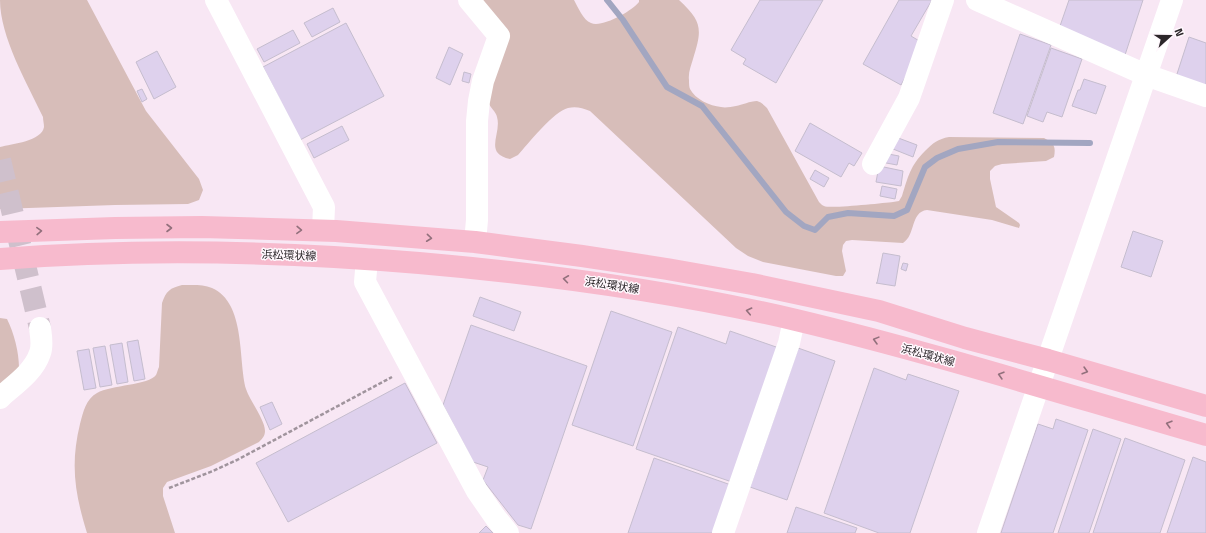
<svg xmlns="http://www.w3.org/2000/svg" width="1206" height="533" viewBox="0 0 1206 533" font-family="'Titillium Web','Noto Sans JP',sans-serif">
  <style>
    .green { fill: #d7bdb9 }
    .lines { fill: none; stroke-linecap: round; stroke-linejoin: round }
    .stream { stroke: #a2a6c1; stroke-width: 6 }
    .building { fill: #ded1ed; stroke: #c5bdce }
    .minor-tunnel { stroke: #cfc0cc; stroke-width: 22; stroke-dasharray: 22 11; stroke-linecap: butt }
    .path { stroke: #a0949d; stroke-width: 2.5; stroke-dasharray: 4 2; stroke-linecap: butt }
    .minor { stroke: #fff; stroke-width: 22 }
    .major { stroke: #f7bacd; stroke-width: 22 }
    .oneway { stroke: #92707c }
    .labels { text-anchor: middle; stroke-width: 3; stroke-linejoin: round; paint-order: stroke }
    .street-label { font-size: 11px; fill: #2c262a; stroke: #fff8fd }
  </style>
  <rect width="100%" height="100%" fill="#f8e7f4"/>
  <path class="green" d="M0,0h87l59,111 53,68 4,11 -4,10 -11,4 -73,1 -115,4v-62c12,-3 42,-6 44,-20 0,-3 -1,-7 -1,-10 -16,-34 -43,-80 -43,-117z
    M479,0h95c4,7 9,20 17,23 11,5 41,-12 48,-21v-2h40c24,22 23,30 14,59 -2,7 -5,14 -4,21 0,3 0,7 1,9 5,10 20,17 31,18 4,1 10,0 15,-1 6,-1 14,-5 21,-5 4,1 7,4 10,7l52,94c1,1 4,4 5,4 6,3 59,-3 69,-4l6,-1 3,-5c6,-19 8,-30 23,-45 8,-8 13,-12 24,-14l95,1c10,5 12,8 10,19l-8,4 -44,3 -7,2 -5,5v8l6,28 23,16 1,2 -1,3 -27,-8 -65,-10c-17,2 -11,25 -24,33l-51,-3 -6,1 -3,4 -1,6 4,20 -3,5h-7l-73,-14 -15,-6 -12,-8 -146,-137c-8,-3 -14,-5 -22,-3 -14,3 -40,36 -50,47l-8,4c-27,-6 -8,-25 -13,-42 -1,-5 -7,-10 -10,-16l9,-36z
    M182,285c10,0 21,-1 30,3 34,15 26,72 34,101 4,12 19,31 19,42 0,5 -3,8 -6,11l-48,24 -44,16 -4,6v8l12,37h-88c-12,-39 -17,-68 -7,-109 3,-12 6,-25 17,-31 14,-8 52,-8 59,-18 1,-2 2,-6 3,-8l3,-64c4,-12 8,-15 20,-18z
    M0,318l7,1c7,14 12,33 12,49l-19,19z"/>
  <g class="lines">
    <path class="stream" d="M607,0l16,20 44,67 35,19 84,106 18,14 11,4 13,-13 20,-4 46,3 13,-6 18,-43 12,-9 21,-9 40,-7 92,1"/>
  </g>
  <path class="building" d="M760,0h63l-47,83 -33,-19 3,-5 -15,-9z
    M899,0h33l-21,36 10,6 -6,17 -14,26 -38,-21z
    M1069,0h74l-18,55 -65,-29z
    M333,8l7,14 -28,15 -8,-14z
    M346,23l38,73 -84,44 -37,-73z
    M293,30l7,13 -36,19 -7,-13z
    M1020,34l31,11 -28,79 -30,-11z
    M1189,37l17,6v45l-30,-11z
    M449,47l14,7 -13,31 -14,-7z
    M1051,48l31,11 -20,58 -15,-5 -4,10 -16,-6z
    M157,51l19,36 -22,12 -18,-37z
    M464,72l7,2 -2,9 -7,-2z
    M1084,79l22,7 -10,28 -24,-8 6,-16h2z
    M142,89l5,10 -5,3 -5,-11z
    M810,123l52,30 -8,13 -5,-3 -8,14 -46,-26z
    M342,126l7,14 -35,18 -7,-14z
    M893,136l24,9 -4,12 -25,-10z
    M883,153l16,3 -2,9 -16,-3z
    M879,166l24,5 -2,15 -25,-4z
    M815,170l14,8 -5,9 -14,-8z
    M882,186l15,3 -2,10 -15,-3z
    M1133,231l30,10 -12,36 -30,-10z
    M883,253l17,3 -5,30 -19,-3h1z
    M903,263l5,1 -2,7 -5,-2z
    M480,297l41,15 -7,19 -41,-15z
    M611,311l61,21 -39,114 -61,-21z
    M471,325l116,41 -56,163 -13,-4 -35,-45 5,-13 -15,-5 -30,-57z
    M678,327l48,17 4,-13 49,17 -47,134 -96,-33z
    M138,340l7,39 -11,2 -7,-39z
    M122,343l6,39 -11,2 -7,-39z
    M105,346l7,39 -12,2 -7,-39z
    M798,348l37,13 -48,139 -37,-13z
    M89,349l7,39 -12,2 -7,-39z
    M874,368l32,12 2,-6 51,17 -49,142h-31l-55,-20z
    M405,383l32,60 -149,79 -32,-59z
    M272,402l10,22 -12,6 -10,-23z
    M1056,419l32,11 -35,103h-52l37,-109 15,5z
    M1093,429l28,10 -32,94h-31z
    M1125,438l60,22 -25,73h-67z
    M1193,457l13,5v71h-39z
    M654,458l77,27 -16,48h-87z
    M796,507l61,21 -2,5h-68z
    M486,526l7,7h-14z"/>
  <g class="lines">
    <path class="minor-tunnel" d="M0,160l40,168"/>
    <path class="path" d="M169,488l44,-17 24,-11 155,-83"/>
    <path class="minor" d="M216,0l108,207 -1,23
      M469,0l30,36 -16,45 -4,20 -2,20v99l-2,22
      M977,0l169,75 60,21
      M873,164l36,-66 34,-98
      M367,259l-2,23 112,209 18,26 13,16
      M0,398l3,-3c14,-12 31,-24 37,-42 3,-8 1,-17 0,-25
      M723,533l66,-190 5,-23
      M988,533l184,-533"/>
    <path class="major" d="M0,232l115,-4 87,-1 134,4 139,11 107,14 85,13 85,15 127,27 86,27 83,22 158,46
      M0,259c140,-11 279,-8 419,4 127,11 253,28 377,57 138,33 274,76 410,115"/>
  </g>
  <defs><path id="oneway-chevron" d="M-2-3.5L2.5 0L-2 3.5" fill="none" stroke-width="1.6" stroke-linecap="round" stroke-linejoin="round"/></defs>
  <g class="oneway">
    <use href="#oneway-chevron" transform="translate(169 228)"/>
    <use href="#oneway-chevron" transform="translate(299 230) rotate(2)"/>
    <use href="#oneway-chevron" transform="translate(39 231) rotate(-2)"/>
    <use href="#oneway-chevron" transform="translate(429 238) rotate(6)"/>
    <use href="#oneway-chevron" transform="translate(566 279) rotate(-172)"/>
    <use href="#oneway-chevron" transform="translate(749 311) rotate(-168)"/>
    <use href="#oneway-chevron" transform="translate(876 340) rotate(-165)"/>
    <use href="#oneway-chevron" transform="translate(1085 371) rotate(16)"/>
    <use href="#oneway-chevron" transform="translate(1001 375) rotate(-164)"/>
    <use href="#oneway-chevron" transform="translate(1169 424) rotate(-164)"/>
  </g>
  <g class="labels">
    <g class="street-label">
      <text transform="translate(289 255) rotate(2)" y="4">浜松環状線</text>
      <text transform="translate(612 285) rotate(9)" y="4">浜松環状線</text>
      <text transform="translate(928 355) rotate(15)" y="4">浜松環状線</text>
    </g>
  </g>
  <g transform="translate(1170 36) rotate(69)" stroke="#fff8fd" stroke-width="3" paint-order="stroke">
  <path d="M0-3L7 15L0 10L-7 15Z" fill="#2c262a"/>
  <text y="-6" font-size="11" font-weight="bold" text-anchor="middle" fill="#2c262a">N</text>
  </g>
</svg>
